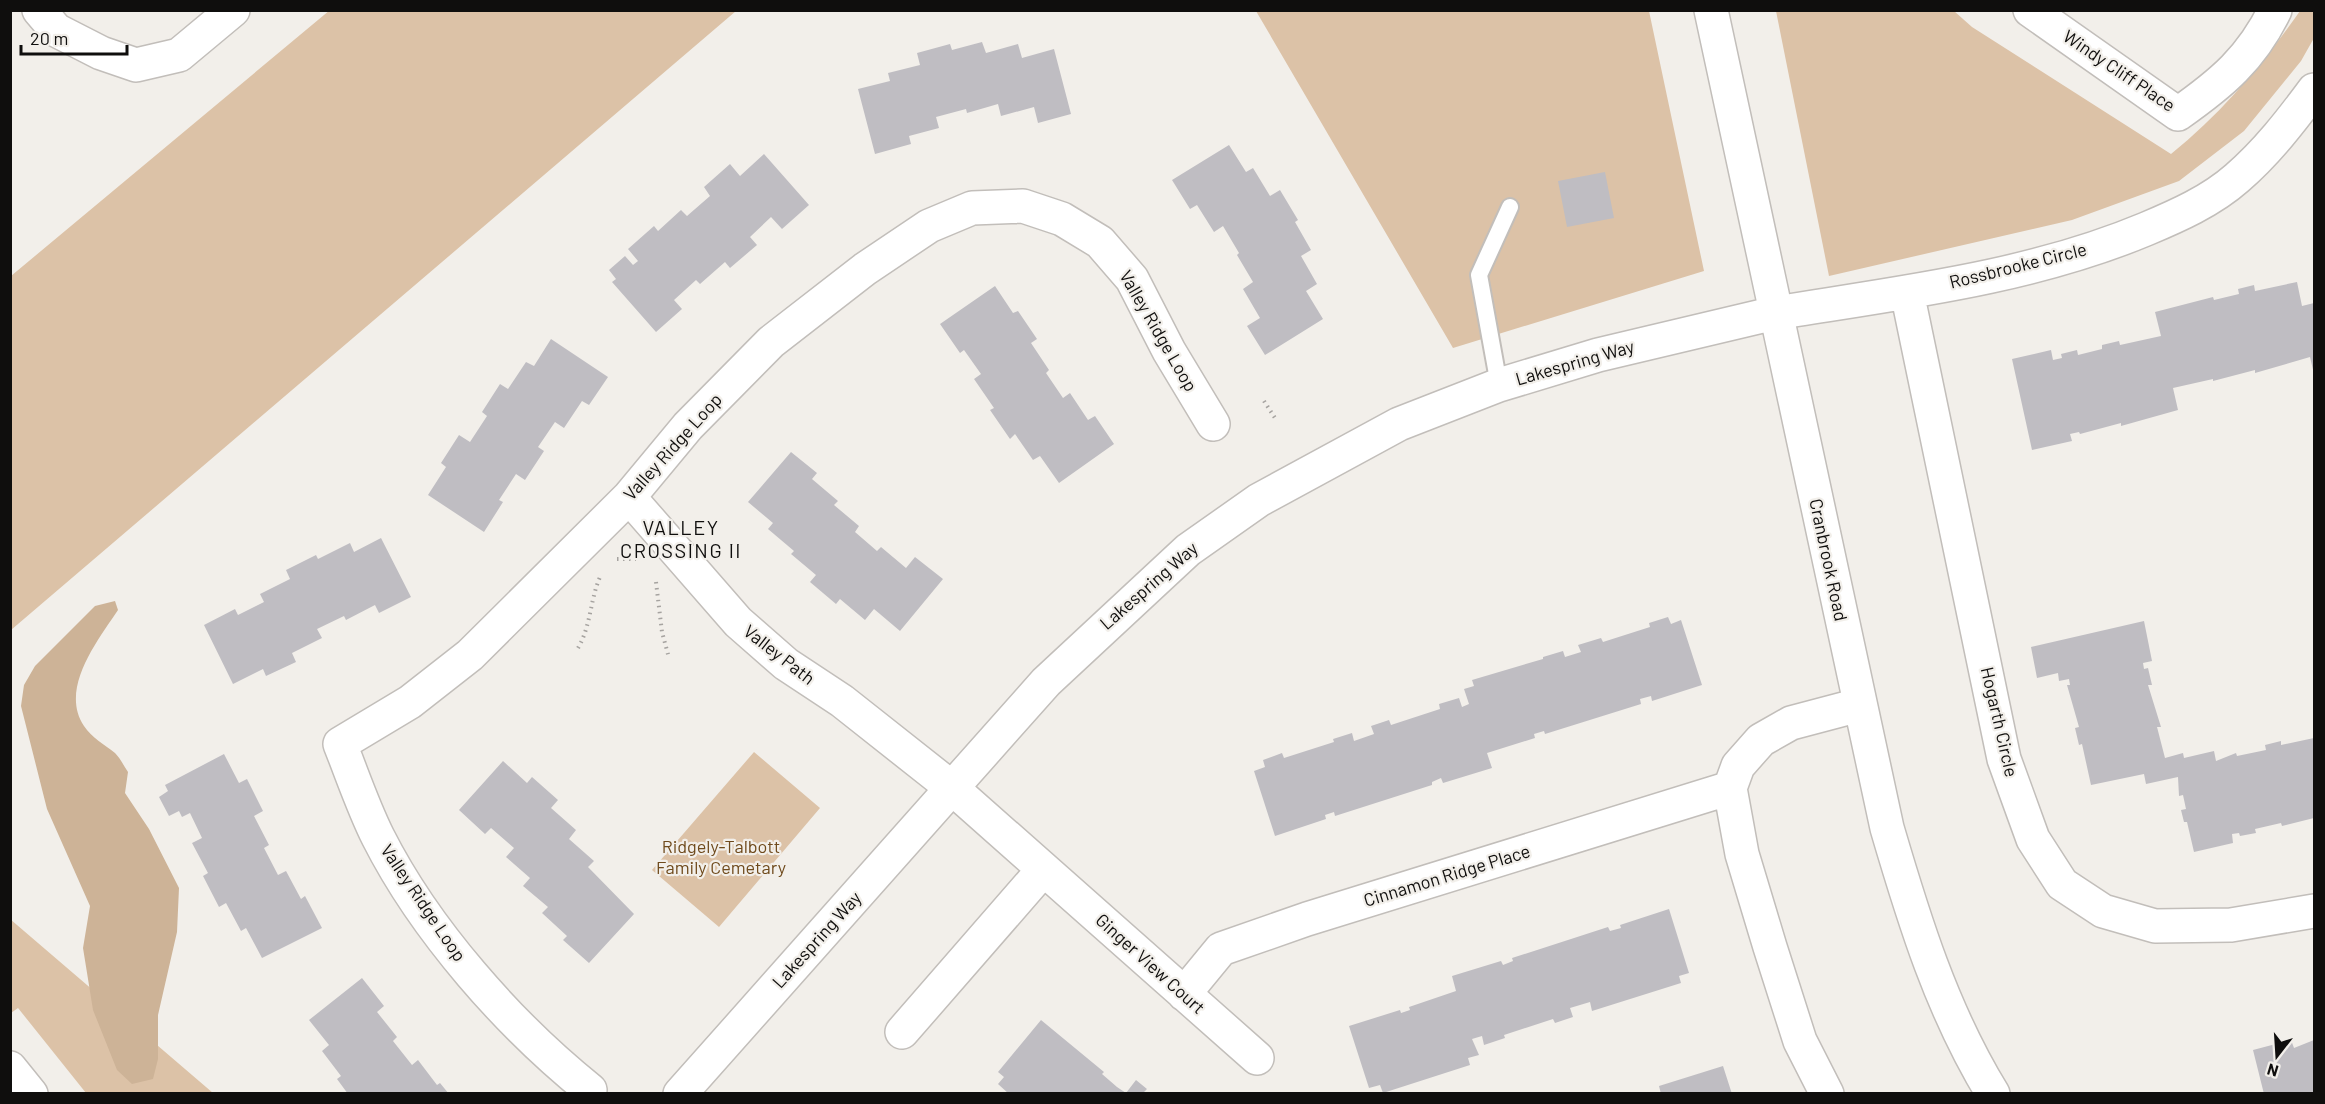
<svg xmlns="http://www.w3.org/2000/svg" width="2325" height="1104" viewBox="0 0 2325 1104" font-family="Barlow,sans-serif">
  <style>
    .green { fill: #dcc2a7 }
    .forest { fill: #cdb397 }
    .building { fill: #bfbdc2 }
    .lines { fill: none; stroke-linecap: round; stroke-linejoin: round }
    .lane-casing { stroke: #c2beba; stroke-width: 20 }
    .street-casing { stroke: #c2beba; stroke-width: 36 }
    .secondary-casing { stroke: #c2beba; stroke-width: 36 }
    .path { stroke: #a6a3a0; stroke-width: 4; stroke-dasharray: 1.5 4.5; stroke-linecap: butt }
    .lane { stroke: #fff; stroke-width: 16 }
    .street { stroke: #fff; stroke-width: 33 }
    .secondary { stroke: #fff; stroke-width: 33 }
    .labels { text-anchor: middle; stroke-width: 4.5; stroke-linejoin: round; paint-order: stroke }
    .street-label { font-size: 18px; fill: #0f0e0d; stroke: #f2efea }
    .park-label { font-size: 18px; fill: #6f4a1c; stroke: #f2efea }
    .neighbourhood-label { font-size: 20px; letter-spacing: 1.5px; fill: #0f0e0d; stroke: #f2efea }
  </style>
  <rect width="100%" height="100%" fill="#f2efea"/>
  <path class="green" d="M330,10l406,1 -725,619v-354z
    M1256,11h393l55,260 -251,77z
    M1776,11h178l18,16 199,127c51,-41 92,-90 129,-143h14v27l-13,23 -57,70 -65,50 -107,39 -243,56z
    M754,752l66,56 -101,119 -67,-57z
    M10,919l203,174h-127l-68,-85 -7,5z"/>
  <path class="forest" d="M115,601l3,9c-20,30 -59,79 -34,116 8,12 20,18 31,27 5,5 9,13 13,19l-3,21 24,36 30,59 -2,44 -19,83v44l-5,20 -21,5 -15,-14 -24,-60 -10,-62 7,-42 -43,-97 -26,-103 3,-21 11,-19 60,-60z"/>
  <path class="building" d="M982,42l4,11 32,-9 4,14 32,-9 17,65 -33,9 -4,-16 -33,9 -3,-12 -31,9 -1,-4 -30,8 3,11 -30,8 2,8 -36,10 -17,-65 32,-8 -2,-8 32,-8 -3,-12 33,-9 2,6z
    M1229,145l17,27 7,-4 17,28 10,-6 18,30 -3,2 16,28 -10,6 16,28 -11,7 17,28 -58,36 -18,-29 13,-8 -17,-29 10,-7 -16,-27 2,-2 -16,-27 -9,6 -17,-27 -7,4 -18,-29z
    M764,154l45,51 -27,24 -11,-12 -21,20 7,8 -27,23 -5,-6 -25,22 -4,-4 -22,20 8,9 -26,23 -44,-50 4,-3 -7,-9 16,-14 8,9 5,-4 -10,-12 26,-23 4,5 23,-21 6,6 23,-20 -6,-9 26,-23 10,12z
    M1605,172l9,46 -47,9 -9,-46z
    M2297,282l5,24 12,-3v71l-4,-17 -55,16v-3l-42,11v-2l-40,9 5,22 -57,16v-3l-41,11 -1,-2 -9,2 2,7 -40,9 -20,-91 39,-9 2,10 9,-2 -1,-4 16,-4 1,5 24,-6v-4l17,-4 1,4 41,-9 -6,-24 58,-15 1,3 25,-6 -1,-5 16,-4 1,6z
    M995,286l18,27 5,-2 19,28 -6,4 18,27 -3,3 17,25 7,-5 18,27 7,-4 19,28 -55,39 -19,-27 -7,4 -18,-26 -5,5 -20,-29 4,-2 -20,-29 7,-5 -17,-24 -4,3 -20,-29z
    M551,339l57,38 -19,28 -7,-4 -18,27 -9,-6 -17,25 6,4 -19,29 -9,-6 -17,26 4,2 -19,30 -56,-37 18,-28 -5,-4 18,-28 11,7 17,-26 -5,-4 18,-28 8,5 18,-27 8,4z
    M791,452l26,21 -5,6 26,22 -4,4 25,21 -4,6 22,19 4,-4 25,21 9,-11 28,22 -43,52 -26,-22 -9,11 -25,-21 -4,5 -26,-22 6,-7 -25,-21 3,-3 -26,-22 5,-6 -25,-21z
    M381,538l30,59 -32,16 -4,-8 -29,15 -2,-4 -27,13 5,9 -30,15 4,9 -30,14 -3,-7 -30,15 -29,-59 31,-16 3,6 26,-13 -4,-8 30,-15 -4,-9 30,-15 2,4 32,-16 4,9z
    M1668,617l3,7 10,-4 21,65 -50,16 -1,-5 -11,3 1,5 -96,30 -1,-3 -10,3 1,4 -48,15 5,15 -49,15 -2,-5 -9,4v3l-97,31 -1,-4 -9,3 1,4 -51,17 -21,-65 11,-4 -2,-7 19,-7 2,5 50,-16 -1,-3 19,-6 2,8 20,-7 -3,-8 18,-6 2,5 49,-16 -1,-5 20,-6 3,9 7,-3 -5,-15 10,-3 -2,-6 71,-21v-2l20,-6 2,6 16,-5 -3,-7 23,-7 2,4 47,-15 -1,-4z
    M2144,621l8,40 -9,2 1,6 4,-1 4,17h-4l13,42h-4l8,31 18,-5 1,5 30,-7 2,10 20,-8 1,3 29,-6 -1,-5 16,-4v4l33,-7v80l-32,8 -1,-3 -26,6 1,4 -16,3 -1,-3 -7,1 1,9 -39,9 -7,-30h-3l-3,-12 5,-1 -3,-14 -4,1 -1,-19 -32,7 -2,-10 -53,11 -9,-41 -3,1 -4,-17 4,-1 -12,-42h3l-1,-6 -10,2 -1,-8 -21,5 -6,-31z
    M224,754l15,29 8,-4 16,32 -9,5 15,29 -5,3 14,27 8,-4 15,28 4,-3 17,32 -60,30 -16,-30 -5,3 -15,-28 -7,4 -16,-31 5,-3 -16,-30 10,-5 -12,-25 -8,4 -3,-6 -10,5 -10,-19 9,-6 -3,-6z
    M503,761l24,22 5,-6 26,23 -7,8 25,22 -7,9 25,22 -6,6 46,47 -45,49 -26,-23 4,-4 -25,-23 6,-6 -25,-21 7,-8 -24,-21 8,-9 -23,-20 -6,6 -26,-24z
    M1669,909l20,64 -10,3 2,7 -89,28 -2,-9 -20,6 3,9 -18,6 -2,-4 -49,16 1,3 -21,7 -2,-9 -10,3 7,16 -11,3 2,7 -87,28 -3,-8 -11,3 -20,-62 51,-16 1,3 9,-3 -1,-3 47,-16 -4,-15 49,-15 2,4 10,-4 -1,-3 96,-31 2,4 11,-3 -1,-3z
    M362,978l22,28 -7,6 20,25 -4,4 19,24 6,-5 19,25 3,-2 9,11h-101l-11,-15 4,-3 -19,-25 7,-6 -20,-25z
    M1041,1020l63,52 -2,2 15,13 9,6 10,-13 11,9 -3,3 3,2h-138l-11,-10 6,-7 -6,-5z
    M2291,1040l3,8 20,-8v54h-50l-11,-44z
    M1723,1066l9,28h-71l-2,-8z"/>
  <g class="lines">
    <defs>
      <path id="lane" d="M1499,385l-20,-110 31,-68"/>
      <path id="street" d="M39,10l17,20 45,23 35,12 43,-10 54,-45
        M2030,10l148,104c44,-31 73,-55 97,-104
        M1907,292l97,467 29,80 29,45 41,27 52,15 76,-1 83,-14
        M1775,313c124,-20 254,-35 371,-84 31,-13 65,-28 91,-51 30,-26 54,-57 77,-88
        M629,497l109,125 48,42 56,37 110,87 305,270
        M1184,994l37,-45 86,-30 423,-131
        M902,1032l141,-162
        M10,1068l21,26
        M590,1090c-81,-65 -165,-160 -212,-253 -15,-30 -26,-63 -38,-93l70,-42 60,-47 159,-158 59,-71 83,-84 94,-73 64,-43 43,-18 51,-2 39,13 38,23 32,37 37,72 44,73
        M1827,1094l-27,-53 -30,-94 -28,-93 -12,-66 8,-22 23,-26 30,-17 68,-18"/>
      <path id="secondary" d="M1711,10l176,818c27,92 55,183 106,266
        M680,1094l366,-412 142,-132 71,-50 140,-76 100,-39 99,-30 177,-42"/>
    </defs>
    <use href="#lane" class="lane-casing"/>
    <use href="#street" class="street-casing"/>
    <use href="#secondary" class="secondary-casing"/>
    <path class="path" d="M1264,401l13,20
      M617,559h19
      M656,582l6,50 7,26
      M578,648c13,-22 12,-48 22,-71"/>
    <use href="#lane" class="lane"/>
    <use href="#street" class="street"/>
    <use href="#secondary" class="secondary"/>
  </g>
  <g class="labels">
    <g class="street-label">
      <text transform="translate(2119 71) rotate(34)" y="6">Windy Cliff Place</text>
      <text transform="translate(2018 266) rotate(-14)" y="6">Rossbrooke Circle</text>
      <text transform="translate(1158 331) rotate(60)" y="6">Valley Ridge Loop</text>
      <text transform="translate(1575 363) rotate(-16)" y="6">Lakespring Way</text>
      <text transform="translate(673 447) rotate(-48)" y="6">Valley Ridge Loop</text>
      <text transform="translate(1828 560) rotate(78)" y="6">Cranbrook Road</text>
      <text transform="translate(1149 586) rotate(-41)" y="6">Lakespring Way</text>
      <text transform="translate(779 655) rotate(38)" y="6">Valley Path</text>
      <text transform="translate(1999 722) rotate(77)" y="6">Hogarth Circle</text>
      <text transform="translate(1447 876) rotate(-17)" y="6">Cinnamon Ridge Place</text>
      <text transform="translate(423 903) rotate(56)" y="6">Valley Ridge Loop</text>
      <text transform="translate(817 940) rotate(-48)" y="6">Lakespring Way</text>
      <text transform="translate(1150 964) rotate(42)" y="6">Ginger View Court</text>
    </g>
    <g class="park-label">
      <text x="721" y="853">Ridgely-Talbott<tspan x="721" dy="21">Family Cemetary</tspan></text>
    </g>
    <g class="neighbourhood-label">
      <text x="681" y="535">VALLEY<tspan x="681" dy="23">CROSSING II</tspan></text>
    </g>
  </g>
  <rect width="2325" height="1104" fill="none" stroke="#0f0e0d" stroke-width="24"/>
  <g transform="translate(2277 1056) rotate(197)" stroke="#f2efea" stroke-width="4.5" paint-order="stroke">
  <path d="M0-4.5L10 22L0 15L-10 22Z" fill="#0f0e0d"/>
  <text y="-9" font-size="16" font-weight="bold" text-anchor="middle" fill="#0f0e0d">N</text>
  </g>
  <path d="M21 45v9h106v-9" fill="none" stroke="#0f0e0d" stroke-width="3"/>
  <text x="30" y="45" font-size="18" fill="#0f0e0d" stroke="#f2efea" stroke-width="4.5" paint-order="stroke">20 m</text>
</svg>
